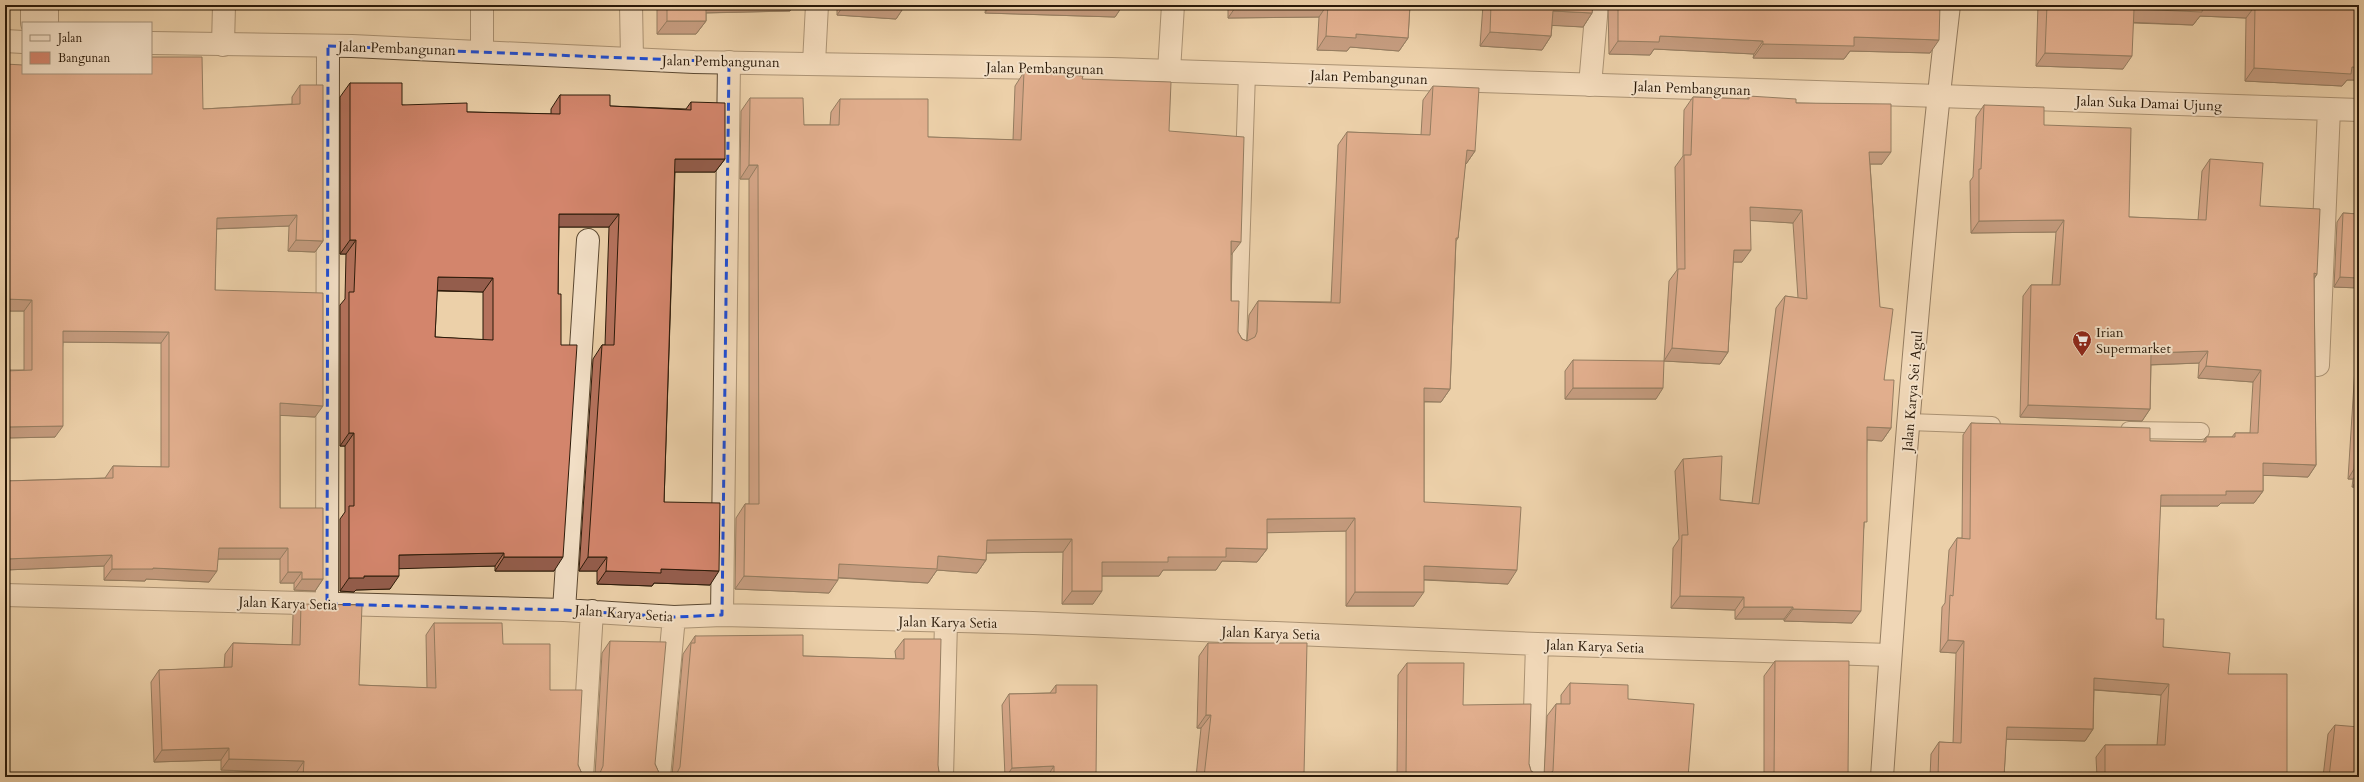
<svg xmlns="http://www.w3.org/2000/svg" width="2364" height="782" viewBox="0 0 2364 782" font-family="Cardo,serif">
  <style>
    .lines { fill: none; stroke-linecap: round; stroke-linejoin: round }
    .service-casing { stroke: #5b4831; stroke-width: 18 }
    .minor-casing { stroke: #5b4831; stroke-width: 24 }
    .tertiary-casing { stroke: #5b4831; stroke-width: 24 }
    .secondary-casing { stroke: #2b1a09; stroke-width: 24 }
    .service { stroke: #f3e0c7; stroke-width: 16 }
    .minor { stroke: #f3e0c7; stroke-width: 22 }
    .tertiary { stroke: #f3e0c7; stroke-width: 22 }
    .secondary { stroke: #f3e0c7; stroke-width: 22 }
    .wall { fill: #b5725d; stroke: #2b1a09; fill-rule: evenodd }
    .shaded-wall { fill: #945d4c; stroke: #2b1a09 }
    .building { fill: #d3856c; stroke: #2b1a09; fill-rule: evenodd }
    .marked { fill: none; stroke: #1d4ed8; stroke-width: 3; stroke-dasharray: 8 5; stroke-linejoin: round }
    .labels { text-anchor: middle; stroke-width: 4; stroke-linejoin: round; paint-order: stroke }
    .street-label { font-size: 14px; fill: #2b1a09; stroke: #f3e0c7 }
    .poi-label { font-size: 14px; fill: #2b1a09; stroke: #f3e0c7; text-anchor: start }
  </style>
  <rect width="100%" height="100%" fill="#ecd0a9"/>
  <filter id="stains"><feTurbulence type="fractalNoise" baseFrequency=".005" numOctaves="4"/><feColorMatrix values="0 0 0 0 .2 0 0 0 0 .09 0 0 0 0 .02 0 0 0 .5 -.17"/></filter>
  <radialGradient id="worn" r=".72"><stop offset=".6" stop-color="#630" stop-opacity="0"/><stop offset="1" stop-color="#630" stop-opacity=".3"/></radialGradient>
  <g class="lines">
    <defs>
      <path id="service" d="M50,23v-18
        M1238,345l9,-272
        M1909,422l83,3
        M2129,430l72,1"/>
      <path id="minor" d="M482,5v46
        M631,5l1,53
        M32,23v-18
        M223,45l1,-40
        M814,63l3,-58
        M1169,71l4,-66
        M1590,85l7,-80
        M1939,96l420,14
        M2318,365l11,-256
        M5,595l559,15 110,7 48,-2 311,8 504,21 353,11
        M327,604l1,-558
        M564,610l24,-370
        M722,615l7,-553
        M582,777l10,-166
        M659,777l15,-160
        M942,777l4,-155
        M1533,777l4,-133"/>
      <path id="tertiary" d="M5,41l18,1
        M151,43l201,3 342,16 418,7 827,27"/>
      <path id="secondary" d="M1882,777c18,-258 37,-516 67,-772"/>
    </defs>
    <use href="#service" class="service-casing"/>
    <use href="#minor" class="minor-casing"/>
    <use href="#tertiary" class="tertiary-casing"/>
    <use href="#secondary" class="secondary-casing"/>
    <use href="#service" class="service"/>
    <use href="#minor" class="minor"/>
    <use href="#tertiary" class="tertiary"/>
    <use href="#secondary" class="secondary"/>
  </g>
  <path class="wall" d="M643,5h151l-4,6 -84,2v8l-10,13h-39v-27h-13z
    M837,5h68l-1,2 -8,12 -59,-4z
    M986,5h137l-8,12 -130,-4z
    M1228,5h182l-2,33 -9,13 -49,-4 -3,4 -30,-1 2,-33 -91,1z
    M1483,5h110l-1,8 -9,14 -31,-2 -1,11 -9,14 -62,-4z
    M1608,5h332l-10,48 -80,-2 -6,8 -91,-1 1,-4 -100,-5 -4,6 -41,-1z
    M2038,5h321v75h-12l-5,6 -97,-5 1,-63 -46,-2 -7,9 -60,-2 -10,46 -87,-3z
    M5,64l198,45 89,-5v-7l8,-12 23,156 -8,11 -27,-1 1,-25 -73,3 -1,61 100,127 -35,-2v93l43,71 -8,12 -21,-1v-7h-14v-24h-62l-9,23 -63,-3 -1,2 -41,-1v-14l-99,4v-89l100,-3 8,-12 48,1v-124l-98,-1 -8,95 -50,1v-68h19v-59h-19z
    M1024,72l58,7 87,52 62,124v46l7,31 4,7 5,2 2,-26 9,-14 73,1 7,-157 9,-13 74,3 2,-35 10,-14 42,65 -9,13h-1l-7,74 -2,3 -6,148 -9,13h-17v100l84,82 -84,-4 -10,26h-68v-75l-79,1v17l-10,13 -35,-1 -6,9h-53l-4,6h-57l-9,28h-31l1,-52 -77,1v7l-9,13 -40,-3 -9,13 -90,-5 -9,15 -94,-4 1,-71 9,-14h4v-325h-9l1,-68 9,-13 54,27h26l1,-13 9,-13 88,38 85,3 2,-54z
    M350,83l52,22 65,7 84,2v-5l9,-14 50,11 76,3 5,-7 34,57 -10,13h-40l-11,330 46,83 -56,-2 -2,3 -55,-2v-13h-18l14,-212 9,-14h3l4,-118h-50l-5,344h-59v-5l-96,2 -9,21 -34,1 -2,2 -14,-1v-72l5,-7v-66h-5v-141l5,-6 1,-45h-6v-157zM437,291l46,1v48l-48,-3z
    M1749,96l47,7 86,61h-12l14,216 7,48 -9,13 -15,-1 -3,86 -12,97 -68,-2v-2h-49v-9l-64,-2 2,-60 6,-9 -4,-68 8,-12 37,41 32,3 24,-195 9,-12 13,2 -5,-75 -43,-3 -8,42h-9l-5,90 -8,12 -56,-3 5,-80 8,-11 -2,-103 8,-11 1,-46 9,-13 54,2z
    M1984,105l60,20 85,92 69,3 4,-49 8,-12 50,47 57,68 -3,5 2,186 -8,12 -45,-2v16l-9,12h-33l-3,3h-58l-4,113 7,28 65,27 59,103h-190l-1,-20 9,-12h52l4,-50 -67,-5 -1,39 -8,12 -79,-2 -2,38h-74l1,-23 8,-12 14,1 3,-90 -16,-1 2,-45 3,-4 4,-53 8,-12h5l1,-103 8,-12 179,18 53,1 3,-5h26l3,-4h15l3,-51 -55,-4 1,-15 -48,2 -1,44 -8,12 -122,-4 3,-121 8,-11h21l4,-53 -85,1 -1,-52 3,-4 3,-60z
    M2343,213l16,1v74l-25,-1 3,-65z
    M2359,304v183h-7l1,-8h-5z
    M1573,360l83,39h-91v-28z
    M301,604l58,81 68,3 -1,-53 8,-12 69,21 47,46 28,75 5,11 4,1h-292l1,-4 -75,-3v-10l-67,2 -3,-80 8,-12 65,-2 1,-14 8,-11 59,2 1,-30z
    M695,636l108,20 93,3 -1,-8 9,-12 35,133 -267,3 11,-121z
    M610,641l45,123 5,11h-65l7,-122z
    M1208,643l94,134h-106l5,-49h-4l2,-72z
    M1775,661l73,116h-84v-101z
    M1407,663l56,42 66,59 2,7 10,6 3,-1 3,-60 9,-12h5v-9l9,-12 58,16 60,78h-291l1,-102z
    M1056,685l40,92h-91l-3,-72 7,-11 41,-1z
    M2335,725l24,52h-36l5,-43z"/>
  <path class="shaded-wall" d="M586,5h33v1z
    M645,5h14l-2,2h-13z
    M702,5h92l-4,6 -94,2z
    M844,5h27l33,2 -8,12 -59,-4z
    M990,5h133l-8,12 -130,-4z
    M1237,5h90l-8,12 -91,1z
    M2201,5l54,1 -9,12 -46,-2 -7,9 -68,-3 9,-13z
    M1553,11l39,2 -9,14 -39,-2z
    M667,21h39l-10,13h-39z
    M1490,32l61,4 -9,14 -62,-4z
    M1356,34l52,4 -9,13 -49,-4 -3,4 -30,-1 9,-14z
    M1660,36l103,5 -9,13 -100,-5 -4,6 -41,-1 9,-13z
    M1854,37l85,3 -9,13 -80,-2 -6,8 -91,-1 10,-14z
    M2045,53l87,3 -9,13 -87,-3z
    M2352,67h7v13h-12l-5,6 -97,-5 9,-13z
    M1467,150l8,1 -9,13h-9z
    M1869,152h22l-9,12h-22z
    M675,159h50l-10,13h-49z
    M749,165h9l-9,14h-9z
    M1750,207l52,3 -9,13 -52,-3z
    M559,214h60l-10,13h-59z
    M297,215l-8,11 -80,3 8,-11z
    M2064,220l-8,12 -85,1 8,-12z
    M296,240l27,1 -8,11 -27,-1z
    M350,240h6l-10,14h-6z
    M1231,241l10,1 -10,13z
    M1734,250h17l-9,12h-17z
    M2314,273l3,1 -8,11z
    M438,277l55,1 -10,14 -55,-2z
    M2340,277l19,1v10l-25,-1z
    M5,299l27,1 -8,11h-19z
    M63,331l106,1 -8,11 -106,-1z
    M1672,348l56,4 -8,12 -56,-3z
    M2208,351l-9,12 -56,2 8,-12z
    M2206,366l55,4 -8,12 -55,-4z
    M1424,388l26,1 -9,13 -26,-1z
    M1573,388h90l-7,11h-91z
    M280,403l43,3 -8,11 -43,-2z
    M2028,405l122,4 -8,12 -122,-4z
    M63,426l-8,11 -50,1v-11z
    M1867,427l24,1 -9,13 -24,-2z
    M349,433h5l-9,13h-5z
    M2263,463l53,2 -8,12 -54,-2z
    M2354,469l5,1 -6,9h-5z
    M2359,478v9h-7z
    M2226,491h37l-9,12h-33l-3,3h-65l8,-11z
    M1355,518l-9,13 -88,2 9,-14z
    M1072,539l-9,13 -85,1 9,-13z
    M219,548h69l-8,11h-69z
    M1226,548l41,1 -10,13 -35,-1 -6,9h-53l-4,6h-66l9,-14 66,-5z
    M504,553l-9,13 -105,3 9,-14z
    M112,555l-8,11 -99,4v-11z
    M938,556l48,4 -9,13 -40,-3 -9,13 -98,-6 9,-13z
    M504,557h59l-9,14h-59z
    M588,557h19l-10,14h-18z
    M1424,566l93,4 -9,14 -94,-5z
    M153,568l64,3 -8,11 -63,-3 -1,2 -41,-1 8,-11z
    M661,569l58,2 -9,14 -56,-2 -2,3 -55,-2 9,-13z
    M288,572h14l-8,11h-14z
    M364,576h35l-9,13 -34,1 -2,2 -14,-1 9,-13z
    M744,576l94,4 -9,13 -94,-4z
    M302,579h21l-8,12 -21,-1z
    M1072,591h30l-9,13h-31z
    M1355,592h69l-10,14h-68z
    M1680,596l64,1 -9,13 -64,-2z
    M1744,607h49l-9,12h-49z
    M1793,609l68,2 -9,12 -68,-2z
    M1948,640l16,1 -8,12 -16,-1z
    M2094,678l75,6 -8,11 -75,-6z
    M1206,715h5l-10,13h-4z
    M2007,727l86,2 -8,12 -86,-2z
    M229,748l-8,12 -67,2 8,-12z
    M229,759l75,2 -8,12 -75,-3z
    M1054,766l-7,11h-41l6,-9z
    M1298,774h6l-2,3h-7z"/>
  <path class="building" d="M667,5h39v16h-39z
    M871,5h34l-1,2z
    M1328,5h82l-2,33 -52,-4v4l-30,-2z
    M1491,5h102l-1,8 -39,-2 -2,25 -61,-4z
    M1618,5h322l-1,35 -85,-3v9l-91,-2v-3l-103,-5 -1,6 -41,-1z
    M2047,5h156l-1,7 -68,-3 -2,47 -87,-3z
    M2244,5h115v62h-7l-1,7 -97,-6 1,-62z
    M151,57h51l1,52 97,-5v-19h23v156l-27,-1 1,-25 -80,3 -2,72 108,3v113l-43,-3v105h43v71h-21v-7h-14v-24h-69l-2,23 -64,-3v1h-41v-14l-107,4v-78l108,-3v-12l56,1v-135l-106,-1v95l-58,1v-56l27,-1v-70l-27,-1v-235l18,1v8h128z
    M1024,72l59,4 -1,3 89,3 -2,49 75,6 -3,105 -10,-1v60h8l-1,31 4,7 5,2 8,-4 2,-5 1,-31 82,2 7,-171 83,3 3,-49 46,2 -4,63 -8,-1 -9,88h-2l-6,151 -26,-1v114l97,5 -4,63 -93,-4v26h-69v-74l-88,1v30l-41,-1v9h-58v5h-66v29h-30v-52l-85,1 -1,20 -48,-4 -1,13 -98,-5 -1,16 -94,-4 1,-72h14l-1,-339h-9l1,-67h53l1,27h35l1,-26h88v38l93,3z
    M350,83h52v22l65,-2v9l93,2v-19h50v11l81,4v-8l34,1v56h-50l-11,343 56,1 -1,68 -58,-2v4l-55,-2 1,-14h-19l14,-212h12l5,-131h-60l-1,80h3v51h16l-14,212h-59v-4l-105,2v21h-35v2h-15v-72h5v-73h-5v-141h5l2,-52h-6zM438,277l55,1v62l-58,-3z
    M1749,96l47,3v4l95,1v48h-22l11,155 13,2 -9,71h10l-3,48 -24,-1v95h-3l-3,89 -68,-2v-2h-49v-10l-64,-1 2,-61h6l-5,-76 39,-3 -2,44 39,4 26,-208 22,3 -5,-89 -52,-3 1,43h-17l-6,102 -56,-4 6,-79h7l-1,-114h7l2,-58 56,2z
    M1984,105l60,2v18l87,3 -2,89 77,3 4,-61 53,4 -3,43 60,3 -3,65 -3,-1 2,192 -53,-2v28h-37v4h-65l-5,124h8l-1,28 67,6 -2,21h59v103h-182v-32h60l4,-61 -75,-6 -1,51 -86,-2 -3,50h-66l1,-35 22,1 3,-102 -16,-1 2,-45 3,1 4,-58 13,1 1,-116 179,5v13l56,1v-5h29v-4h23l3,-63 -55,-4 2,-15 -57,2 -1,56 -122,-4 3,-120h29l4,-65 -85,1v-52h2z
    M2343,213l16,1v64l-19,-1z
    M1573,360l91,1 -1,27h-90z
    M2359,394v76l-5,-1z
    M301,604l61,1 -3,80 77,3 -2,-65h68l1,21h47v46h32l-4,75 5,11 4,1h-284l1,-16 -75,-2v-11l-67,2 -3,-80 73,-3 1,-24 67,2z
    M803,635v21l101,3v-20h37l-3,126 1,7 6,5h-277l9,-4 3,-6 11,-124h4v-7z
    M610,641l56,1 -11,122 5,11 4,2h-72l8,-4 3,-7z
    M1208,643h99l-3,131h-6l-1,3h-93l7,-62h-5z
    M1775,661h74l-1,116h-74z
    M1407,663h57l-1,42 68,-1 -2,60 2,7 10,6 6,-1 6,-5 3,-67h14v-21l58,2v14l66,5 -6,73h-282z
    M1056,685h41l-1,92h-42v-11l-42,2 -3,-74 47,-1z
    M2335,725l24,2v50h-30z"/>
  <path d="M0 0H2364V782H0ZM328,46l401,16 -7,553 -48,2 -110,-7 -237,-6z" fill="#ecd0a9" fill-opacity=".55" fill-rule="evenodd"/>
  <path class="marked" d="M328,46l401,16 -7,553 -48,2 -110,-7 -237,-6z"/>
  <defs>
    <symbol id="supermarket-pin" viewBox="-11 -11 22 30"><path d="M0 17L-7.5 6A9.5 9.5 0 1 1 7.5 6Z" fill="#8f2418" stroke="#f3e0c7"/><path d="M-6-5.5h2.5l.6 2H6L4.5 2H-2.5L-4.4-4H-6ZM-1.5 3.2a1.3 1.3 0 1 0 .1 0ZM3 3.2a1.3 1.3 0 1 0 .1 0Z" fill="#fff"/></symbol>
  </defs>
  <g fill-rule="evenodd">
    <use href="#supermarket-pin" x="2071" y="329" width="22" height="30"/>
  </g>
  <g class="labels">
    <g class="street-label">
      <text transform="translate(397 48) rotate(2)" y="5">Jalan Pembangunan</text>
      <text transform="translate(721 61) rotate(1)" y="5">Jalan Pembangunan</text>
      <text transform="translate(1045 68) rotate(1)" y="5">Jalan Pembangunan</text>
      <text transform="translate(1369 77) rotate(2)" y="5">Jalan Pembangunan</text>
      <text transform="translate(1692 88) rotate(2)" y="5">Jalan Pembangunan</text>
      <text transform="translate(2149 103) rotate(2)" y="5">Jalan Suka Damai Ujung</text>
      <text transform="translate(1912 391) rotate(-85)" y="5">Jalan Karya Sei Agul</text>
      <text transform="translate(288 603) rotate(2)" y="5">Jalan Karya Setia</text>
      <text transform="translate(624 613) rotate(4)" y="5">Jalan Karya Setia</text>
      <text transform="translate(948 622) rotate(1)" y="5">Jalan Karya Setia</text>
      <text transform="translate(1271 633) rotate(2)" y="5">Jalan Karya Setia</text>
      <text transform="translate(1595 646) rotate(2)" y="5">Jalan Karya Setia</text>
    </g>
    <g class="poi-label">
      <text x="2096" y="337">Irian<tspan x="2096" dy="16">Supermarket</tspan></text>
    </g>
  </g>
  <rect width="2364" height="782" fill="none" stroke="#ecd0a9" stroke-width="20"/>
  <rect x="6" y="6" width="2352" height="770" fill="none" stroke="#2b1a09" stroke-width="2"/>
  <rect x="10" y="10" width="2344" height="762" fill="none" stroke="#2b1a09"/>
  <rect x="22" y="22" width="130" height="52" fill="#f3e0c7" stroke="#a3917b"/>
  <rect x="30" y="35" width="20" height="6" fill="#f3e0c7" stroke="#a3917b"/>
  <text x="58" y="42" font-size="12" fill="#2b1a09">Jalan</text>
  <rect x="30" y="52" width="20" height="12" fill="#d3856c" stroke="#a3917b"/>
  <text x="58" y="62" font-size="12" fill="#2b1a09">Bangunan</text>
  <rect width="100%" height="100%" filter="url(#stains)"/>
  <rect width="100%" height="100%" fill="url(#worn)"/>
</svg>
